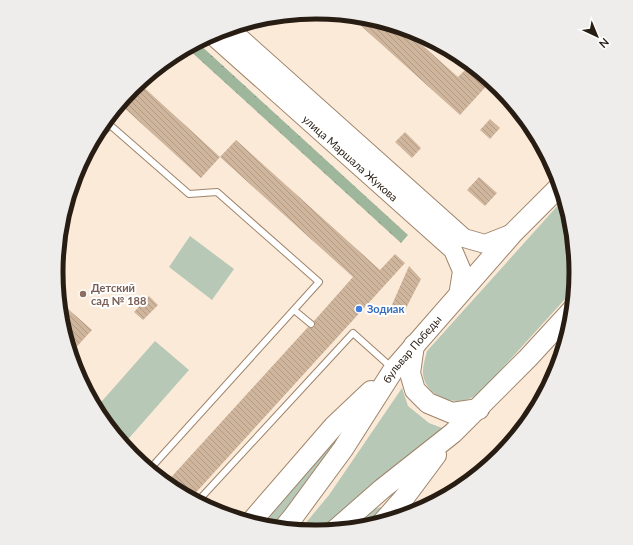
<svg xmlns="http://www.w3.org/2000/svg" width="633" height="545" viewBox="0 0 633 545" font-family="Lato,sans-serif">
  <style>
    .green { fill: #b7c9b6 }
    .forest { fill: url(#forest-firs) }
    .building { fill: url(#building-back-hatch) }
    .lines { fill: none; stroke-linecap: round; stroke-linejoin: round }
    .lane-casing { stroke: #9e846a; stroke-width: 8 }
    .secondary-casing { stroke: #9e846a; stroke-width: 20 }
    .primary-casing { stroke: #9e846a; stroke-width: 22 }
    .lane { stroke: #fff; stroke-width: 6 }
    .secondary { stroke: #fff; stroke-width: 18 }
    .primary { stroke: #fff; stroke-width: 20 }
    .education-dot { fill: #8d6e63; stroke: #fff; stroke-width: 1.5 }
    .shop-dot { fill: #3f7fe0; stroke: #fff; stroke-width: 1.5 }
    .labels { text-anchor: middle; stroke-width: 4; stroke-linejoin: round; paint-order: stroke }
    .street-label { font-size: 11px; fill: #281d13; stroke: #fff }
    .education-label { font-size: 11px; font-weight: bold; fill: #785e54; stroke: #fff; text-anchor: start }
    .shop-label { font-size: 11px; font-weight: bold; fill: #366cbe; stroke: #fff; text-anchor: start }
    .rim { fill: none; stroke: #281d13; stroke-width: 5 }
  </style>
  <defs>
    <pattern id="forest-firs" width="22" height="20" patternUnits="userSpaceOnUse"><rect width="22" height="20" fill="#9eb69c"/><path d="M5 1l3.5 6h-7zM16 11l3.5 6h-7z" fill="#81937e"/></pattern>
    <pattern id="building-back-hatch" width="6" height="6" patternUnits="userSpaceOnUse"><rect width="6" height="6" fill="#cfb59c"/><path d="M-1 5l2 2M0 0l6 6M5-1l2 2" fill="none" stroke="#b29b86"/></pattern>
  </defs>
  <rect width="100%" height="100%" fill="#fcead9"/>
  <path class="green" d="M565,200c9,27 13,58 11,87l-97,107c-4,2 -9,5 -14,6 -16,4 -36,-5 -41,-21 -3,-9 1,-19 3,-28l133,-148z
    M190,236l44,33 -22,31 -43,-33z
    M155,341l34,29 -66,75 -23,-28 -5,-8z
    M402,388l6,18 21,17 16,6 -100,81 -24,23 -22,-2 30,-36z
    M336,440l-2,7 -48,64 -16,17 -13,-3 73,-82z
    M381,507l-3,7 -13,14 -15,2 25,-21z"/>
  <path class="forest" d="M197,42l211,193 -7,8 -214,-195z"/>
  <path class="building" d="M349,15l19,2 35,11 55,49 13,-13 20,17 -31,34z
    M139,83l81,74 -19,21 -81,-74 12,-16z
    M490,119l10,9 -10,11 -10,-9z
    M405,132l16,16 -9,10 -17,-16z
    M236,140l144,130 15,-16 10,9 -215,236 -18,-10 -7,-5 143,-157 3,1 3,-1 1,-3 -1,-3 39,-44 -133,-120z
    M479,177l18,16 -12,13 -18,-16z
    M409,266l12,13 -17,33 -13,-5z
    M149,296l9,9 -15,15 -9,-8z
    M59,301l33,29 -22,24 -9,-31z"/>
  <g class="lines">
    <defs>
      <path id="lane" d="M89,147l21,-22 79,69 28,-2 102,90 -170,188
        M294,310l17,14
        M197,502l156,-169 38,34"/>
      <g id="secondary">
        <path d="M229,28l235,210 21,6 28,-11"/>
        <path id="s1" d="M212,35l241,215 9,21 -4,25"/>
        <path d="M558,325l11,9"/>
      </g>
      <g id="primary">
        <path d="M414,345l-4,28 5,17 13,13 24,10 27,-4"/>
        <path d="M250,523l84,-97 37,-35"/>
        <path d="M381,524l23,-26 32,-43"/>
        <path id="s2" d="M282,530l11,-13 50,-68 51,-80 119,-136 48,-48"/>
        <path d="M334,531l48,-42 71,-56 75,-75 46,-50"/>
      </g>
    </defs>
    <use href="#lane" class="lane-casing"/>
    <use href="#secondary" class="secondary-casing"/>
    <use href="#primary" class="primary-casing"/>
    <use href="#lane" class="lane"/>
    <use href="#secondary" class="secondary"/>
    <use href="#primary" class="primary"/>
  </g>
  <circle class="education-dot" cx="83" cy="294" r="4"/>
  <circle class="shop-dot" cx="359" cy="309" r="4"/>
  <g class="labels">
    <g class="street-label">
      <text dy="4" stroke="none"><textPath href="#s1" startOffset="185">улица Маршала Жукова</textPath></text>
      <text dy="4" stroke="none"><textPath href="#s2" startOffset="223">бульвар Победы</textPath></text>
    </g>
    <g class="education-label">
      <text x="91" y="292">Детский<tspan x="91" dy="13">сад № 188</tspan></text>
    </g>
    <g class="shop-label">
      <text x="367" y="313">Зодиак</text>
    </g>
  </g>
  <path d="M0 0H633V545H0ZM63 272a253 253 0 1 1 506 0a253 253 0 1 1-506 0Z" fill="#eeedec" fill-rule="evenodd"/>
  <path class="rim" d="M63 272a253 253 0 1 1 506 0a253 253 0 1 1-506 0Z"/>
  <g transform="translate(597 36) rotate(136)" stroke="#ffffff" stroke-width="3" paint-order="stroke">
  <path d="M0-3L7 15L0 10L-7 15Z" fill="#281d13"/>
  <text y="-6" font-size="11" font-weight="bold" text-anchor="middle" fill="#281d13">N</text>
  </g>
</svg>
